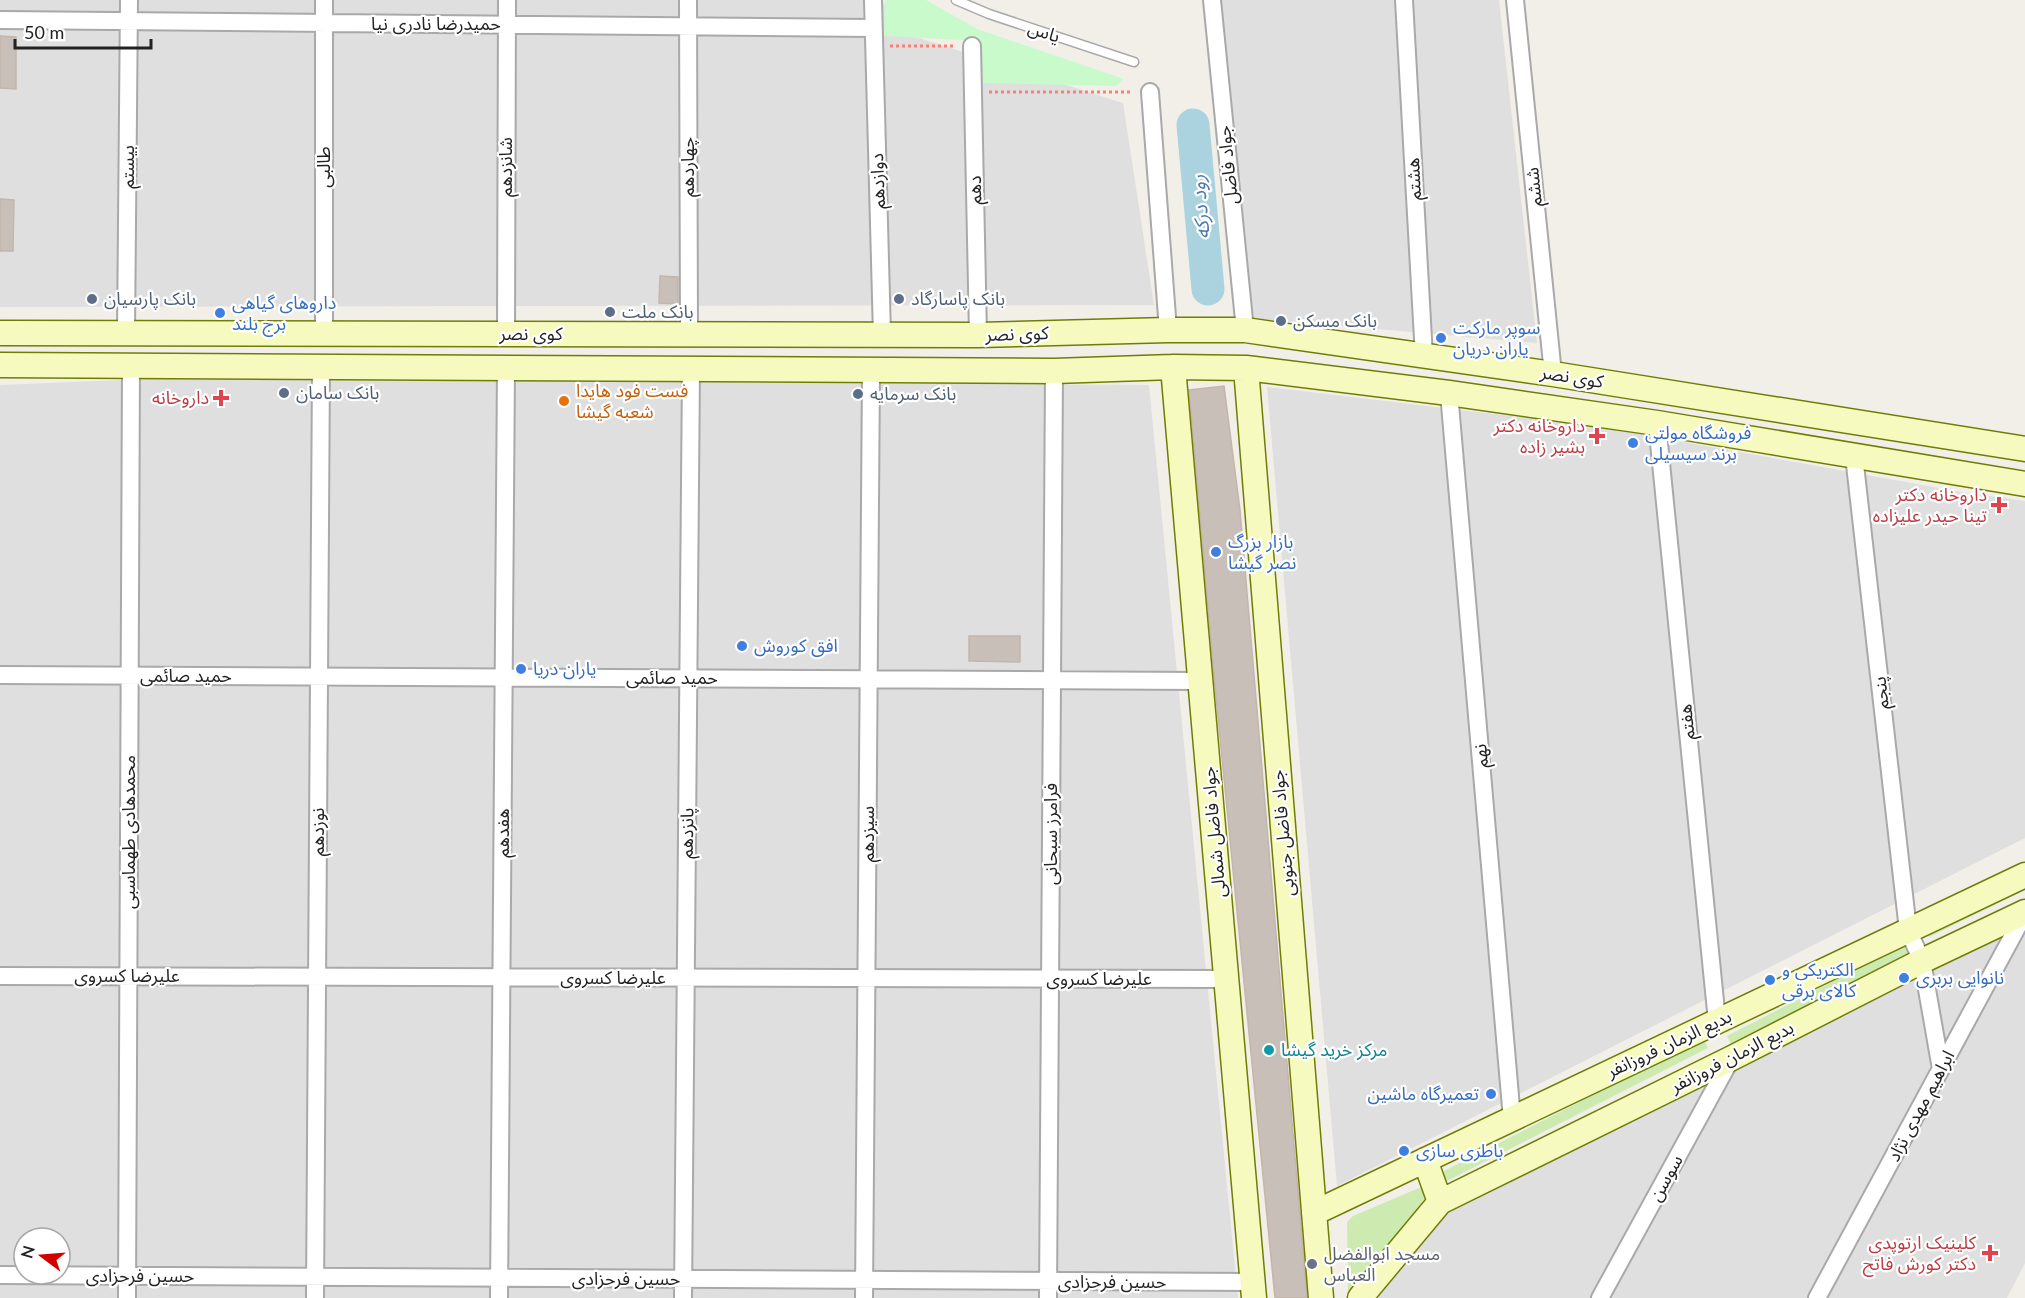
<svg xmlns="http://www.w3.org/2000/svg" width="2025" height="1298" viewBox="0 0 2025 1298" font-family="Lato,'Noto Sans Arabic',sans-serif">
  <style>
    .residential { fill: #e0dfdf; fill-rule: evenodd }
    .grass { fill: #cdebb0 }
    .park { fill: #c8facc }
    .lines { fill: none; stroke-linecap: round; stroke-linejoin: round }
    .river { stroke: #aad3df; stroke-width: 33 }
    .building { fill: #c7bfb8; stroke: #c4b6ab; stroke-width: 1.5 }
    .lane-casing { stroke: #a9a9a9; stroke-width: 11 }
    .street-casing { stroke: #a9a9a9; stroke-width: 20 }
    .secondary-casing { stroke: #707d05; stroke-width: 27 }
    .path { stroke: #fa8072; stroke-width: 3; stroke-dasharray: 3 3; stroke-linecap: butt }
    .lane { stroke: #fff; stroke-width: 8 }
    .street { stroke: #fff; stroke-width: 16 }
    .secondary { stroke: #f7fabf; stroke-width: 24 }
    .service-dot { fill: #5c6f8a; stroke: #fff; stroke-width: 2 }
    .shop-dot { fill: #3f7fe0; stroke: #fff; stroke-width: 2 }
    .health-dot { fill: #e0444e; stroke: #fff; stroke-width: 2 }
    .food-dot { fill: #e8710a; stroke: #fff; stroke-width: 2 }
    .culture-dot { fill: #0f9aa8; stroke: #fff; stroke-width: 2 }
    .worship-dot { fill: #6b7280; stroke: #fff; stroke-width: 2 }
    .labels { text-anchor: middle; stroke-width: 4.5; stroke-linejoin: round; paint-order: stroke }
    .street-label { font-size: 18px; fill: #222; stroke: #fff }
    .service-label { font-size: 18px; fill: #4e5e75; stroke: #fff; text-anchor: start }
    .shop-label { font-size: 18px; fill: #366cbe; stroke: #fff; text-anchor: start }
    .food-label { font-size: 18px; fill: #c56008; stroke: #fff; text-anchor: start }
    .health-label { font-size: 18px; fill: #be3a42; stroke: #fff; text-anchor: end }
    .culture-label { font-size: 18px; fill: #0d838f; stroke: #fff; text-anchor: start }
    .worship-label { font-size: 18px; fill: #5b616d; stroke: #fff; text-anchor: start }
    .water-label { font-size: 20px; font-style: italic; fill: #4a7aab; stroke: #fff }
  </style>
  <rect width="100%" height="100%" fill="#f2efe9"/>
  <path class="residential" d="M0,0h882l15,31 226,72 31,202 -1154,2z
    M1220,0h279l38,343 -287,-25z
    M145,379l1004,6 89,913h-1238v-913zM24,1238h36v36h-36z
    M1267,387l328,39 361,65 69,10v337l-688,348z
    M2025,918v345l-18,35h-629l40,-80 160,-69z"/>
  <path class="grass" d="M2025,877v13l-96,47 -4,-11z
    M1904,945l5,10 -177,91 -5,-10z
    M1704,1039l4,9 -261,133 -5,-9z
    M1426,1185l4,5 -75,107 -7,-4 -1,-71 6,-6z"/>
  <path class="park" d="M885,0h41l51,29 147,50 -8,7 -133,-3 -2,-42 -97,-5z"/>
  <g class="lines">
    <path class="river" d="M1193,125l15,164"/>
  </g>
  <path class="building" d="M0,36l16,1v52l-16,-1z
    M0,199l14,1 -1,51h-13z
    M660,276l18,1v27l-19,-1z
    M1224,386l16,124 67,788h-32l-61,-622 -25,-286z
    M969,636h51v26l-51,-1z"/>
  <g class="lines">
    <defs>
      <path id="lane" d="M956,0l33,14 145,48"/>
      <path id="street" d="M688,0l1,334
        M873,0l9,335
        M1212,0l33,330
        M1404,0l20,357
        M1515,0l38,374
        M0,20l873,8
        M972,46l6,289
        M1150,92l18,238
        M126,334l3,-334
        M324,334v-334
        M506,334l1,-334
        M1449,393l63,726
        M1657,423l60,598
        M1854,456l54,474 14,31 19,108
        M0,675l1200,6
        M0,976l1227,3
        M0,1275l1253,7
        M127,1298l4,-932
        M315,1298l6,-931
        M499,1298l7,-930
        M683,1298l8,-929
        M864,1298l7,-928
        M1048,1298l6,-927
        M1600,1298l131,-239
        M1817,1298l208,-385"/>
      <path id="secondary" d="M0,333l978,2 190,-5h77l308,44 472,75
        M0,365l1054,6 119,-4 73,1 203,25 208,30 368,61
        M1173,367l81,931
        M1246,368l75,930
        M1425,1160l15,42
        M1314,1213l711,-338
        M1360,1298l80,-96 292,-144 190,-97 103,-49"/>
    </defs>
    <use href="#lane" class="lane-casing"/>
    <use href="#street" class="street-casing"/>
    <use href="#secondary" class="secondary-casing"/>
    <path class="path" d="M890,46h65
      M989,92h144"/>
    <use href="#lane" class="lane"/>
    <use href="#street" class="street"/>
    <use href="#secondary" class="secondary"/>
  </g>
  <g class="service-dot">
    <circle cx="92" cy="299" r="6"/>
    <circle cx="899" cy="299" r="6"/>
    <circle cx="610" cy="312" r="6"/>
    <circle cx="1281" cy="321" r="6"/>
    <circle cx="284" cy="393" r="6"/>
    <circle cx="858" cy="394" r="6"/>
  </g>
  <g class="shop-dot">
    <circle cx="220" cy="313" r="6"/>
    <circle cx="1441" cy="338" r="6"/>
    <circle cx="1633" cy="443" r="6"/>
    <circle cx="1216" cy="552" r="6"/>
    <circle cx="742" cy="646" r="6"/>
    <circle cx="521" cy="669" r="6"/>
    <circle cx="1904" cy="978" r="6"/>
    <circle cx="1770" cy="980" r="6"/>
    <circle cx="1491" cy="1094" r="6"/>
    <circle cx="1404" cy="1151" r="6"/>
  </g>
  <g class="health-dot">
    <path d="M218 389h6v6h6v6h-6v6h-6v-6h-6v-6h6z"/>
    <path d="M1594 427h6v6h6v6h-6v6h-6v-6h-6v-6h6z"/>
    <path d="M1996 496h6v6h6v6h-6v6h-6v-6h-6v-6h6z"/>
    <path d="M1987 1244h6v6h6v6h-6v6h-6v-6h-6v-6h6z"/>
  </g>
  <circle class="food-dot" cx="564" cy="401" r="6"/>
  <circle class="culture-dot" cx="1269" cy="1050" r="6"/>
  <circle class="worship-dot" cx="1312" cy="1264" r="6"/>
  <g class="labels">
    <g class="street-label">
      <text x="436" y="30">حمیدرضا نادری نیا</text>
      <text transform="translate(1044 32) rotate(18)" y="6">یاس</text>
      <text transform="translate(1228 165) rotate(-96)" y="6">جواد فاضل</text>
      <text transform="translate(128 167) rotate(-90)" y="6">بیستم</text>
      <text transform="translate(324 167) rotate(-90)" y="6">طالبی</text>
      <text transform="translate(506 167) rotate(-90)" y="6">شانزدهم</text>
      <text transform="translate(688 167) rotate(-90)" y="6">چهاردهم</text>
      <text transform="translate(1414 179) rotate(-93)" y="6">هشتم</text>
      <text transform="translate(878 181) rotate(-92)" y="6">دوازدهم</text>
      <text transform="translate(1534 187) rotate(-96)" y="6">ششم</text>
      <text transform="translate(975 190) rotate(-91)" y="6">دهم</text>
      <text x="531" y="340">کوی نصر</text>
      <text transform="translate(1017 334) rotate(-2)" y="6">کوی نصر</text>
      <text transform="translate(1572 377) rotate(9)" y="6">کوی نصر</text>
      <text x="186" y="682">حمید صائمی</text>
      <text x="672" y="684">حمید صائمی</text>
      <text transform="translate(1881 693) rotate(-96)" y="6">پنجم</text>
      <text transform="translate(1687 722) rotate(-96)" y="6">هفتم</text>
      <text transform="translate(1481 756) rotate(-95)" y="6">نهم</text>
      <text transform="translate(129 832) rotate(-90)" y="6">محمدهادی طهماسبی</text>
      <text transform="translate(318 832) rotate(-90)" y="6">نوزدهم</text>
      <text transform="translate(1214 832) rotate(-95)" y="6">جواد فاضل شمالی</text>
      <text transform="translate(503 833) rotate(-90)" y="6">هفدهم</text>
      <text transform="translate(687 833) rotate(-89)" y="6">پانزدهم</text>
      <text transform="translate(1283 833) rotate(-95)" y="6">جواد فاضل جنوبی</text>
      <text transform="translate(868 834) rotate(-90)" y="6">سیزدهم</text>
      <text transform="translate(1051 834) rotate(-90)" y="6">فرامرز سبحانی</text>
      <text x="127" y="982">علیرضا کسروی</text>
      <text x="613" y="984">علیرضا کسروی</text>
      <text x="1099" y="985">علیرضا کسروی</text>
      <text transform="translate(1669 1044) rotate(-25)" y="6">بدیع‌ الزمان فروزانفر</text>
      <text transform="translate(1732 1057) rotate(-27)" y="6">بدیع الزمان فروزانفر</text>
      <text transform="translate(1921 1106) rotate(-62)" y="6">ابراهیم مهدی نژاد</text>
      <text transform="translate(1666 1178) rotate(-61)" y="6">سوسن</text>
      <text x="140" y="1282">حسین فرحزادی</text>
      <text x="626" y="1285">حسین فرحزادی</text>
      <text x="1112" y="1288">حسین فرحزادی</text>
    </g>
    <g class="service-label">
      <text x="104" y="305">بانک پارسیان</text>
      <text x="911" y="305">بانک پاسارگاد</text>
      <text x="622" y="318">بانک ملت</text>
      <text x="1293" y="327">بانک مسکن</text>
      <text x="296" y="399">بانک سامان</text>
      <text x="870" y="400">بانک سرمایه</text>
    </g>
    <g class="shop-label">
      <text x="232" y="309">داروهای گیاهی<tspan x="232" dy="21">برج بلند</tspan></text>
      <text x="1453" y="334">سوپر مارکت<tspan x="1453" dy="21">یاران دریان</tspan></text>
      <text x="1645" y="439">فروشگاه مولتی<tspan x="1645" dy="21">برند سیسیلی</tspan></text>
      <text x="1228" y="548">بازار بزرگ<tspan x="1228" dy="21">نصر گیشا</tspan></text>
      <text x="754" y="652">افق کوروش</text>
      <text x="533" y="675">یاران دریا</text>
      <text x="1782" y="976">الکتریکی و<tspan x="1782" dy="21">کالای برقی</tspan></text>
      <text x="1916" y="984">نانوایی بربری</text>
      <text x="1479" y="1100" text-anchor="end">تعمیرگاه ماشین</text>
      <text x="1416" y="1157">باطری سازی</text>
    </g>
    <g class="food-label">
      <text x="576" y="397">فست فود هایدا<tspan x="576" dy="21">شعبه گیشا</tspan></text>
    </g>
    <g class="health-label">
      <text x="209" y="404">داروخانه</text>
      <text x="1585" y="432">داروخانه دکتر<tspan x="1585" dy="21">بشیر زاده</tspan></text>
      <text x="1987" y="501">داروخانه دکتر<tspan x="1987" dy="21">تینا حیدر علیزاده</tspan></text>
      <text x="1976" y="1249">کلینیک ارتوپدی<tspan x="1976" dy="21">دکتر کورش فاتح</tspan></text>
    </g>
    <g class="culture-label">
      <text x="1281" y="1056">مرکز خرید گیشا</text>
    </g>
    <g class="worship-label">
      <text x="1324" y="1260">مسجد ابوالفضل<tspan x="1324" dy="21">العباس</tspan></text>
    </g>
    <g class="water-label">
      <text transform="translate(1200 207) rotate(-95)" y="7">رود درکه</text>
    </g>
  </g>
  <g transform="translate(42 1256) rotate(286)"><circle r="28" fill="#ffffff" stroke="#a7a7a7" stroke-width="1.5"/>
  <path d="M0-4.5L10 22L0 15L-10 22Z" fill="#d40000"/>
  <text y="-9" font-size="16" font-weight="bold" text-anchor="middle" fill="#222222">N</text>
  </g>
  <path d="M15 39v9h136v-9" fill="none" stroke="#222222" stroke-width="3"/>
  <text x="24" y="39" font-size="18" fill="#222222" stroke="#ffffff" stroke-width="4.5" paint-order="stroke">50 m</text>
</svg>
